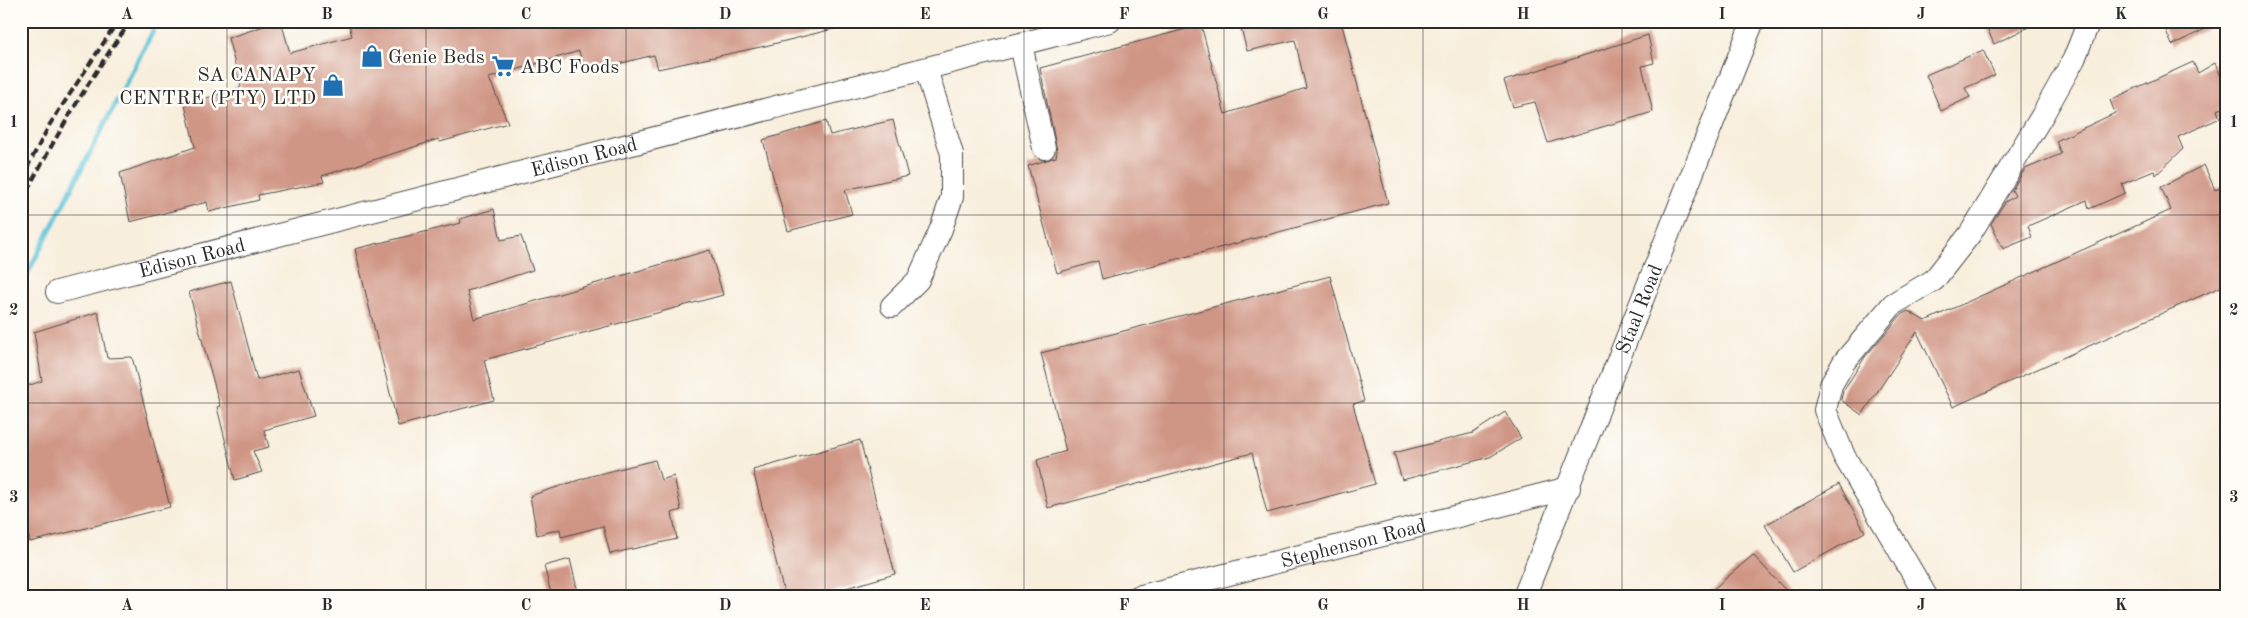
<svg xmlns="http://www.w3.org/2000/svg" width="2248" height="618" viewBox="0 0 2248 618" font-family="'Old Standard TT',serif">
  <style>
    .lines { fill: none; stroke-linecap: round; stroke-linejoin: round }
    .stream { stroke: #57c0d4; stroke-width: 5 }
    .building { fill: #d09685 }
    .minor-casing { stroke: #4a4846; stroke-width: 24 }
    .minor { stroke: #fff; stroke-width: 22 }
    .rail { stroke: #2b2b2b; stroke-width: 4; stroke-dasharray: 8 4; stroke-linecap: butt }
    .grid { fill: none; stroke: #2b2b2b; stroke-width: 1; stroke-opacity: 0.55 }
    .labels { text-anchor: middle; stroke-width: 5; stroke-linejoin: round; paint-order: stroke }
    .poi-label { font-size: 20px; fill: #2b2b2b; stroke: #fdfcf7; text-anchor: start }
    .street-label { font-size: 20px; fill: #2b2b2b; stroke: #fdfcf7 }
    .neatline { fill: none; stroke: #2b2b2b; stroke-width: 2 }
    .grid-label { font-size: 16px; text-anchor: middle; font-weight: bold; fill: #2b2b2b }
  </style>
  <rect width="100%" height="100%" fill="#fdfcf7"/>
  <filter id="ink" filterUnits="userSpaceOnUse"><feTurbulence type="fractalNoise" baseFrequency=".02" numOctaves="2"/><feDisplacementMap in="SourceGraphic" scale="10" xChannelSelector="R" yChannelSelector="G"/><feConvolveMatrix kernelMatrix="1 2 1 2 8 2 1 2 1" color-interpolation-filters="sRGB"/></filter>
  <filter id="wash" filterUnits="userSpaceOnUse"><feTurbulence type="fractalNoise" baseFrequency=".0096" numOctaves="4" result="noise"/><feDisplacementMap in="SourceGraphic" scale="20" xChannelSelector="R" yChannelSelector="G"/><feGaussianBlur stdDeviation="1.12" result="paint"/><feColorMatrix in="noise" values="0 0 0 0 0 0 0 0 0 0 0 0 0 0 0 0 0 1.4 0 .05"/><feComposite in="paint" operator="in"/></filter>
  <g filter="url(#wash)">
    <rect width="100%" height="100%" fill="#f8eedc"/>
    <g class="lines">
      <path class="stream" d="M21,286l132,-255 3,-10"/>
    </g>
    <g id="blocks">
      <path class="building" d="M279,21h2l9,32 62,-17 -4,-15h496l1,5 -80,20 -107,23 -4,-14 -69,17 -6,-21 -90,27 19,45 -68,19 -1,-3 -117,37 2,6 -66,13 1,5 -50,12 -2,-10 -77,20 -10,-49 75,-26 -10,-42 56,-18 -13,-49z
        M1239,21h102l47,182 -286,76 -4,-18 -41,12 -29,-107 28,-9 1,-6 -17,-83 161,-43 24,89 81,-26 -11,-48 -48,11z
        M1984,21h57l-47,23z
        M2162,21h60l-50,24z
        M1648,35l6,28 -12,3 11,46 -105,31 -13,-41 -22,5 -9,-26z
        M1983,50l12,25 -30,13 5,9 -29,14 -15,-36z
        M2193,62l5,11 17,-10 12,26v17l-10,4 3,8 -42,19 5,12 -27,26 -2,-4 -32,13 3,9 -36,16 -2,-9 -59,26 4,11 -29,12 -12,-25 14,-22 10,-6 -3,-6 13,-21 36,-15 -5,-13 59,-28 -5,-13z
        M893,120l15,56 -63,14 7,24 -64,17 -25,-91 63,-19 4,14z
        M2204,165l11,25 12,-5v99l-274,123 -36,-75 -55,83 -21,-15 2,-9 22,-34 37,-43 6,-3 17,10 246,-111 -10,-23z
        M494,209l7,31 20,-4 12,34 -66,21 7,28 236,-69 13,45 -239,65 10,40 -96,26 -43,-177 106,-26 -1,-4z
        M1330,276l34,125 -11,3 22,80 -108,29 -15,-60 -204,55 -11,-48 29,-9 -25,-98z
        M231,281l26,99 42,-11 15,47 -50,14 5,17 -16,4 9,21 -27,8 -18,-73 3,-1 -31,-114z
        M98,312l9,46 25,-1 38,150 -140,35 -9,-35v-119l21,-7 -8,-49z
        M1505,412l16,26 -31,19 -88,23 -8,-27 79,-20z
        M860,440l35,134 -80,23h-30l-32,-127z
        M655,460l6,20 13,-4 7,34 -9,3 5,26 -67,15 -7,-28 -42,11 -1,-8 -23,6 -7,-39 61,-20z
        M1839,484l26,48 -72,40 -28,-47z
        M1753,555l39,42h-88z
        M570,559l9,38h-27l-8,-31z"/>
    </g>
  </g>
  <g filter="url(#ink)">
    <use href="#blocks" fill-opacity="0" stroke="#4a4846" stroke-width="1"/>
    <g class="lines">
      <defs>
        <g id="minor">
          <path d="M1021,45l23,103"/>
          <path id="s1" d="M57,292l1053,-271"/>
          <path d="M892,306l26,-26 23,-51 11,-32v-43l-26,-85"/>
          <path d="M1926,596l-82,-140 -19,-46 6,-25 13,-23 49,-58 41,-24 36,-46 72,-118 32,-57 15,-38"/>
          <path id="s2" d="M1138,597l431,-109"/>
          <path id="s3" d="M1524,597l229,-576"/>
        </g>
      </defs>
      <use href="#minor" class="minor-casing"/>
      <use href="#minor" class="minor"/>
      <path class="rail" d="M21,179l29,-55 68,-103
        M21,201c34,-62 68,-123 110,-180"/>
    </g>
  </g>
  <path class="grid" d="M227,21v576M426,21v576M626,21v576M825,21v576M1024,21v576M1224,21v576M1423,21v576M1622,21v576M1822,21v576M2021,21v576M21,215h2206M21,403h2206"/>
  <defs>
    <symbol id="shop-bare" viewBox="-9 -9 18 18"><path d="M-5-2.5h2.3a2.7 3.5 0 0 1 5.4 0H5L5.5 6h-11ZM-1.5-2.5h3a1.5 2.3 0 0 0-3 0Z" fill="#1f6fb2" stroke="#fdfcf7" stroke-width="2.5" paint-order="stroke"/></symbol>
    <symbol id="supermarket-bare" viewBox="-9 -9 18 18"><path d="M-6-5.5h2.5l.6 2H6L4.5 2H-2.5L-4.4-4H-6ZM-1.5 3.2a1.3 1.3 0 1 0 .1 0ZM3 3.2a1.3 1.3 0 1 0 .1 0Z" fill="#1f6fb2" stroke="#fdfcf7" stroke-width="2.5" paint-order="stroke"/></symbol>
  </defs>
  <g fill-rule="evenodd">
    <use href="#shop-bare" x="356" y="40" width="32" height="32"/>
    <use href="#supermarket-bare" x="487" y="50" width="32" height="32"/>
    <use href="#shop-bare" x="317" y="69" width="32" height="32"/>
  </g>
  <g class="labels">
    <g class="poi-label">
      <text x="388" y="63">Genie Beds</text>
      <text x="520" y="73">ABC Foods</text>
      <text x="316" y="81" text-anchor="end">SA CANAPY<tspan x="316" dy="23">CENTRE (PTY) LTD</tspan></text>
    </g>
    <g class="street-label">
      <text dy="7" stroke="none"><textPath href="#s1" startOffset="544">Edison Road</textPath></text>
      <text dy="7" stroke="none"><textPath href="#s1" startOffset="139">Edison Road</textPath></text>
      <text dy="7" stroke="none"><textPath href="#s3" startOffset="310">Staal Road</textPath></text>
      <text dy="7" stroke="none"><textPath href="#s2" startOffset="222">Stephenson Road</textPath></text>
    </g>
  </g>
  <rect width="2248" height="618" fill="none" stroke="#fdfcf7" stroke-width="55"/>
  <rect x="28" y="28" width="2192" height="562" class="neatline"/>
  <g class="grid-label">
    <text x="127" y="19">A</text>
    <text x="327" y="19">B</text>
    <text x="526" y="19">C</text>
    <text x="725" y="19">D</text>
    <text x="925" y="19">E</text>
    <text x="1124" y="19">F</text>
    <text x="1323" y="19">G</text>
    <text x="1523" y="19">H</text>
    <text x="1722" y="19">I</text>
    <text x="1921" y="19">J</text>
    <text x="2121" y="19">K</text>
    <text x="14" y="127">1</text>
    <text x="2234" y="127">1</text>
    <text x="14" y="315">2</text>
    <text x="2234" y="315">2</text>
    <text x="14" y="502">3</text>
    <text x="2234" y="502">3</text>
    <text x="127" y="610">A</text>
    <text x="327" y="610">B</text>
    <text x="526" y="610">C</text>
    <text x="725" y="610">D</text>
    <text x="925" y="610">E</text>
    <text x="1124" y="610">F</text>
    <text x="1323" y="610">G</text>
    <text x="1523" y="610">H</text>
    <text x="1722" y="610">I</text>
    <text x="1921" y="610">J</text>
    <text x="2121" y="610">K</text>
  </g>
</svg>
